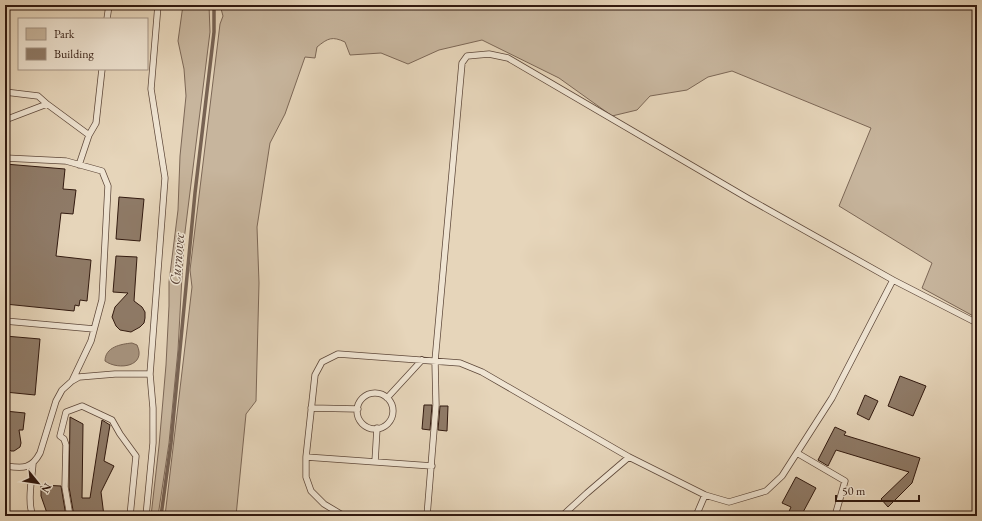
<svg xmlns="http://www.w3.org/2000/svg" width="982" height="521" viewBox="0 0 982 521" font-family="'EB Garamond',serif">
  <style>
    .green { fill: #c7b59d; stroke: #7c6756 }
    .water { fill: #a89580; stroke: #786353 }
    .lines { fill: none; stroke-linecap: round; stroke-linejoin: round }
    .stream { stroke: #786353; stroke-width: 3.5 }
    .building { fill: #8f7b68; stroke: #31190f }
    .lane-casing { stroke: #5e483a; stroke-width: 7 }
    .lane { stroke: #efe4d2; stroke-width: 5.5 }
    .labels { text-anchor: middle; stroke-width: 3; stroke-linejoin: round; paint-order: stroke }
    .water-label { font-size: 15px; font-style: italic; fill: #5b4437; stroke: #efe4d2 }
  </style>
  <rect width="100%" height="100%" fill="#e6d5ba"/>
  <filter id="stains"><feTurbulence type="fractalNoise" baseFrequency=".005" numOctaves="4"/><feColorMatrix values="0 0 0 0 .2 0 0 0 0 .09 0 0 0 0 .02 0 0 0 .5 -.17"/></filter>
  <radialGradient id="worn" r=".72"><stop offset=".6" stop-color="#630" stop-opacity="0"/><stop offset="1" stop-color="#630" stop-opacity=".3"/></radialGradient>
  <path class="green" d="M183,5h26l1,27 -26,208 -6,110 -9,93 -11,73h-7l8,-70 7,-81 3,-59v-24l9,-72 2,-54 6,-60 -2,-27 -6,-28z
    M220,5h757v313l-55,-30 10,-25 -93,-57 32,-78 -139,-57 -24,6 -21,13 -37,6 -13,14 -25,6 -53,-38 -77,-38 -43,10 -31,14 -27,-11 -31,2 -5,-13c-13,-6 -17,-4 -28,5l-2,11 -10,-1 -20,57 -15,29 -13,84 2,56 -3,118 -10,13 -10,102h-71l27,-229 -2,-17 30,-246 3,-8z"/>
  <path class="water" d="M132,343l5,2c10,21 -18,26 -32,16 0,-14 16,-17 27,-18z"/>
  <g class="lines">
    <path class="stream" d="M161,516l10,-73 24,-250 19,-161v-27"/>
  </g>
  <path class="building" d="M5,164l60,5 -2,20 13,1 -3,24 -12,-1 -5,43 35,4 -4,41 -7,-1 -1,6 -4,-1 -1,6 -69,-7z
    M119,197l25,2 -4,42 -24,-2z
    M116,256l21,1 -3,44 8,6 3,5v6l-1,5 -4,4 -9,5 -11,-2 -4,-4 -4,-9 3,-10 13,-14 -15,-1z
    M5,336l35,3 -5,56 -30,-3z
    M900,376l26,10 -13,30 -25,-10z
    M865,395l13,6 -9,19 -12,-6z
    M424,405h8l-2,25 -8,-1z
    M440,406h8l-1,25 -9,-1z
    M5,411l20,2 -2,17h-4l2,13 -1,4 -6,4h-3l-6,-5v-6l3,-11h-3z
    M70,417l13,7 -1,74h8l12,-78 8,5 -6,36 10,5 -13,26 3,24h-30l-5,-29z
    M835,427l11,5 -2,3 76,23 -8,25 -24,24 -7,-8 28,-27 -73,-22 -8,16 -10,-6z
    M796,477l20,11 -15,28h-14l4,-9 -9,-4z
    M41,485l20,1 5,30h-18l-7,-20z"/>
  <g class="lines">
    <defs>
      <path id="lane" d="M107,19l2,-14
        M5,92l33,4 9,8 42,31 -10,30
        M5,120l42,-16
        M89,135l7,-12 6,-54
        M5,158l61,3 36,10 6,15 -6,114 -11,41 -19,40
        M5,321l89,8
        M357 411a18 18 0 1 1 36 0a18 18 0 1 1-36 0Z
        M387,398l35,-38
        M311,408l47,1
        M797,453l48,28 -10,35
        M306,457l126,9
        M375,462l2,-34
        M5,466c17,2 26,4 35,-13l16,-52 6,-11 10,-9 7,-4 36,-3h35
        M33,516c-6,-13 -1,-38 0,-53
        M70,516l-5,-29 1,-42 -2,-6 -4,-3 6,-24 16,-6 30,14 8,14 16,22 -6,60
        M146,516l7,-73v-35l-3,-34 15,-196 -14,-89 7,-84
        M344,516l-20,-12 -13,-13 -5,-14v-20l9,-82 7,-13 16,-8 122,9 22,9 147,85 76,38 24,7 37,-11 16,-15 50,-78 61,-118
        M427,516l9,-111 -1,-44 27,-298 5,-7 22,-2 19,4 241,141 144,81 84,43
        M562,516l25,-23 42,-36
        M696,516l9,-21"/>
    </defs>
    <use href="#lane" class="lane-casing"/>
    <use href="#lane" class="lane"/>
  </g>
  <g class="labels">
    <g class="water-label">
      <text transform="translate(177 259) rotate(-85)" y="5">Curnovec</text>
    </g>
  </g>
  <rect width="982" height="521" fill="none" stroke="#e6d5ba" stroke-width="20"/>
  <rect x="6" y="6" width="970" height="509" fill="none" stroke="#31190f" stroke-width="2"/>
  <rect x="10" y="10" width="962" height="501" fill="none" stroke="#31190f"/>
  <rect x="18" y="18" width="130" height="52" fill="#efe4d2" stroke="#a39384"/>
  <rect x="26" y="28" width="20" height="12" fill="#c7b59d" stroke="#a39384"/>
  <text x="54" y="38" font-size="12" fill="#31190f">Park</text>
  <rect x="26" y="48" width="20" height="12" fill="#8f7b68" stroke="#a39384"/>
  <text x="54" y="58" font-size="12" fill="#31190f">Building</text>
  <g transform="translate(38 483) rotate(120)" stroke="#efe4d2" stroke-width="3" paint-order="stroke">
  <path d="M0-3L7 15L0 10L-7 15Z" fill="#31190f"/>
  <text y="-6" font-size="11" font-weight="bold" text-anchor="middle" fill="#31190f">N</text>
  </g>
  <path d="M836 495v6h83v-6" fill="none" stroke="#31190f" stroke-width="2"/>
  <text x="842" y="495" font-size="12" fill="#31190f" stroke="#efe4d2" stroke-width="3" paint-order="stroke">50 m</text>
  <rect width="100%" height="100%" filter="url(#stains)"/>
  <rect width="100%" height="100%" fill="url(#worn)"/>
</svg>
